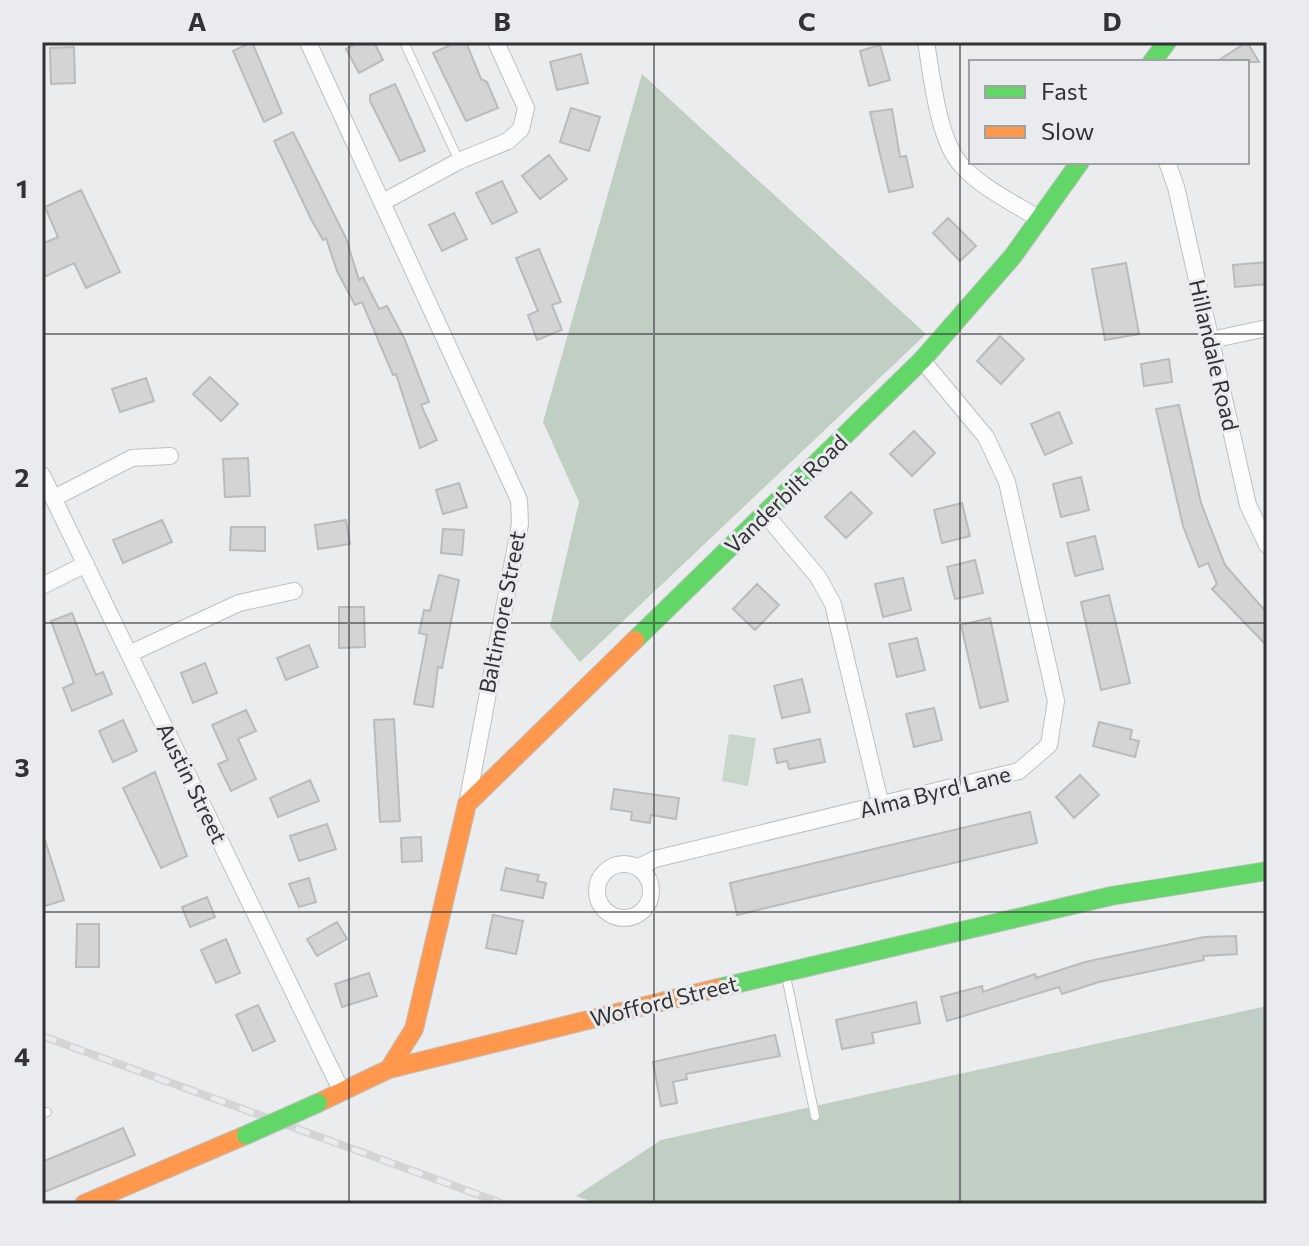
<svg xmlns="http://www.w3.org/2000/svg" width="1309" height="1246" viewBox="0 0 1309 1246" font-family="Commissioner,sans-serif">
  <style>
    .green { fill: #c8d6cc }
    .forest { fill: #c0cec3 }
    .building { fill: #d4d4d5; stroke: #bbbbbc; stroke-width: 2 }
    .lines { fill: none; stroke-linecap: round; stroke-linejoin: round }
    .lane-casing { stroke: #bfc0c1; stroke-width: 10 }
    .street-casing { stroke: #bfc0c1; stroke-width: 18 }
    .fast-casing { stroke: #bfc0c1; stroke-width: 20 }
    .slow-casing { stroke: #bfc0c1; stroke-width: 20 }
    .lane { stroke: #fcfcfc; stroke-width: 8 }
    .street { stroke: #fcfcfc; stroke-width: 16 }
    .fast { stroke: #63d668; stroke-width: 18 }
    .slow { stroke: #ff974d; stroke-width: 18 }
    .rail-casing { stroke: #d4d4d5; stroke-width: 8 }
    .rail { stroke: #e9ebef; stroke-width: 5; stroke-dasharray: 15; stroke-linecap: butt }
    .fast-bridge-casing { stroke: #bfc0c1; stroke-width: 20; stroke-linecap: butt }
    .fast-bridge { stroke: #63d668; stroke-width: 18 }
    .grid { fill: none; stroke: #323234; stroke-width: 2; stroke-opacity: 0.55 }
    .labels { text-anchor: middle; stroke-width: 6; stroke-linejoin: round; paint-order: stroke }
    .street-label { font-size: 22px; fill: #323234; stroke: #e9ebef }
    .neatline { fill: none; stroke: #323234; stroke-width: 3 }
    .grid-label { font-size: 26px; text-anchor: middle; font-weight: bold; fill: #323234 }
  </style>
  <rect width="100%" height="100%" fill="#eaecee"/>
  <path class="green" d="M729,734l27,4 -8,48 -26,-5z"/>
  <path class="forest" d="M642,74l284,260 -346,328 -30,-36 29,-124 -36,-80z
    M1267,1006v198h-668l-23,-8 85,-56z"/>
  <path class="building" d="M252,42l30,71 -18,9 -31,-71z
    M360,42h14l9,18 -24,13 -13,-24z
    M457,42h9l15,37 6,3 11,26 -32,13 -33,-68z
    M1247,42l12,20h-43z
    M880,45l10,35 -21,6 -9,-35z
    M74,47l1,36 -24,1 -1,-36z
    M581,54l7,29 -31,7 -7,-28z
    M395,84l30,67 -25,10 -30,-60v-6z
    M571,108l29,9 -11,34 -29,-9z
    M892,109l8,48 6,-1 7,31 -24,5 -19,-80z
    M293,132l53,106 13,42 4,-3 16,32 8,-3 18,34 24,62 -8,3 16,35 -17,8 -24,-74 -3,1 -31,-73 -7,3 -18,-34 -11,-33 -3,2 -12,-21 -37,-78z
    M549,155l18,24 -27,20 -18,-23z
    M502,181l15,31 -25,12 -16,-31z
    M81,190l39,82 -34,16 -12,-25 -32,15v-34l16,-7 -13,-30z
    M454,213l13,26 -25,12 -13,-26z
    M948,218l28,28 -16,15 -27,-28z
    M539,249l22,53 -9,3 10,25 -25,10 -9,-25 10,-4 -22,-53z
    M1267,262v22l-32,3 -2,-22z
    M1126,263l13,71 -34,6 -13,-71z
    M1000,336l24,23 -23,25 -24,-23z
    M1169,359l3,23 -28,4 -3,-22z
    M210,377l28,27 -17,17 -28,-27z
    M146,378l8,23 -34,11 -8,-23z
    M1179,405l22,98 24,62 42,48v33l-55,-57 5,-5 -9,-21 -9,4 -16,-41 -27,-117z
    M1059,412l13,31 -27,12 -14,-31z
    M914,431l21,22 -23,23 -22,-22z
    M248,458l2,38 -25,1 -2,-38z
    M1081,477l8,33 -28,7 -8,-33z
    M459,483l8,24 -24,7 -7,-24z
    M851,492l21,21 -26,25 -21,-21z
    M962,503l8,33 -28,7 -8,-33z
    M162,520l10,22 -49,21 -10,-23z
    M346,520l4,24 -32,5 -3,-24z
    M231,527h34v24l-35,-1z
    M443,529l21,1 -2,25 -21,-2z
    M1095,536l8,33 -28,7 -8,-33z
    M975,560l8,33 -28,6 -8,-32z
    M439,575l20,5 -17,88 -4,-1 -5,40 -19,-3 13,-69 -8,-2 5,-23 6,1z
    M903,578l8,32 -28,7 -8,-33z
    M757,584l22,21 -24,25 -22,-21z
    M1109,595l21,88 -29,7 -20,-88z
    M339,607h25l1,40 -26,1z
    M72,613l24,62 7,-3 9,22 -40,17 -9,-23 11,-5 -23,-62z
    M990,618l18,83 -28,7 -19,-83z
    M917,638l8,32 -28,7 -8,-33z
    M309,645l9,22 -32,13 -9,-22z
    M205,663l12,30 -24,10 -12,-30z
    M802,679l8,33 -28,6 -8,-32z
    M934,708l8,32 -28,7 -8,-33z
    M246,710l10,21 -18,8 18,40 -25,12 -13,-27 10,-4 -16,-35z
    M394,719l6,102 -20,1 -6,-102z
    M123,720l14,31 -24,11 -14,-31z
    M1099,722l33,8 -2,9 9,2 -4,16 -42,-11z
    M820,739l5,23 -36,7 -2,-8 -10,2 -3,-14z
    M155,772l32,84 -26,12 -38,-80z
    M1080,775l19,20 -25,23 -18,-21z
    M310,780l9,21 -41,16 -8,-19z
    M614,789l65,9 -3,21 -25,-4 -1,8 -19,-3 1,-8 -21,-3z
    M1030,812l7,31 -300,72 -7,-32z
    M327,824l9,25 -37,12 -9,-25z
    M421,837l1,24 -20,1 -1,-24z
    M42,840h3l19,60 -22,7z
    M506,868l33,7 -2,6 9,2 -3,15 -42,-8z
    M309,878l7,24 -17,5 -10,-23z
    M207,897l8,20 -25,10 -8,-20z
    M493,915l30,6 -7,33 -30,-6z
    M337,922l10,17 -30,17 -10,-17z
    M77,924h22v43h-23z
    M1236,936l1,18 -34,2 1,4 -105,22 -37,12 -3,-7 -112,34 -6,-24 41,-11 1,6 52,-18 1,4 49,-16 119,-25z
    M226,939l14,34 -24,10 -15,-33z
    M369,973l8,23 -35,11 -7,-23z
    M916,1002l4,21 -48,10 2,10 -32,6 -6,-29z
    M258,1005l17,36 -22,10 -17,-36z
    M775,1035l5,21 -94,18 1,5 -14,3 4,21 -16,3 -8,-44z
    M123,1128l12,27 -93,38v-31z"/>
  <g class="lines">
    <defs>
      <path id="lane" d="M404,42l55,119
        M786,976l29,140
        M42,1114l5,-2"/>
      <path id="street" d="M308,42l211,458 1,24 -53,280
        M926,42c6,35 12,99 36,124 20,22 52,37 77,53
        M1167,162l9,25 72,318 19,40
        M383,202l76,-41 49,-20 13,-12 5,-21 -30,-66
        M1211,340l56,-12
        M42,475l300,617
        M54,498l78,-40 38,-2
        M766,515l52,62 15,27 48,202
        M42,586l44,-22
        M129,654l110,-51 55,-12
        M597 891a27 27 0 1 1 54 0a27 27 0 1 1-54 0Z
        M639,867l16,-8 364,-88 30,-26 7,-44 -49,-219 -21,-45 -64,-77"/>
      <path id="fast" d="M1152,62l15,-20
        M635,640l287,-280 91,-104 67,-94
        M718,988l393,-92 156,-25"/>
      <path id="slow" d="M389,1069l25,-40 53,-225 168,-164
        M318,1103l71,-34 329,-81
        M84,1204l162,-69"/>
    </defs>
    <use href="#lane" class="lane-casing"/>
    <use href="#street" class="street-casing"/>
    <use href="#fast" class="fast-casing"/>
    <use href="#slow" class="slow-casing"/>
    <use href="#lane" class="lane"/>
    <use href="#street" class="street"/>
    <use href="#fast" class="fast"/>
    <use href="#slow" class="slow"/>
    <defs>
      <path id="rail" d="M42,1036l462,168"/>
    </defs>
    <use href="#rail" class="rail-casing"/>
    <use href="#rail" class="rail"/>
    <defs>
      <path id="fast-bridge" d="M246,1135l72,-32"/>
    </defs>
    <use href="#fast-bridge" class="fast-bridge-casing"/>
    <use href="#fast-bridge" class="fast-bridge"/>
  </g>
  <path class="grid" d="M349,42v1162M654,42v1162M960,42v1162M42,334h1225M42,623h1225M42,912h1225"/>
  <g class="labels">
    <g class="street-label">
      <text transform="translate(1214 355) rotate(77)" y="8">Hillandale Road</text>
      <text transform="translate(786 494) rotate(-44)" y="8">Vanderbilt Road</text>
      <text transform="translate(502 612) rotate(-79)" y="8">Baltimore Street</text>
      <text transform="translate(192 783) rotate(64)" y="8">Austin Street</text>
      <text transform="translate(935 792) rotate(-14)" y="8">Alma Byrd Lane</text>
      <text transform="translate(664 1001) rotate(-14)" y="8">Wofford Street</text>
    </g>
  </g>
  <rect width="1309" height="1246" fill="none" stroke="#e9ebef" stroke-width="88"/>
  <rect x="969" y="60" width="280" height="104" fill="#e9ebef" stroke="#a0a1a4" stroke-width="2"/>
  <rect x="985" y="86" width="40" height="12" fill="#63d668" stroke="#a0a1a4" stroke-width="2"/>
  <text x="1041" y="100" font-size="24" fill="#323234">Fast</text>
  <rect x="985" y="126" width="40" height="12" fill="#ff974d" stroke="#a0a1a4" stroke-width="2"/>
  <text x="1041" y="140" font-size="24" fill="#323234">Slow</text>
  <rect x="44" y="44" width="1221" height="1158" class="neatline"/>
  <g class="grid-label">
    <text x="197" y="31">A</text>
    <text x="502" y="31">B</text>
    <text x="807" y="31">C</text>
    <text x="1112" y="31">D</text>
    <text x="22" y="198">1</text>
    <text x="22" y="487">2</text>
    <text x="22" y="777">3</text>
    <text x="22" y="1066">4</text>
  </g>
</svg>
